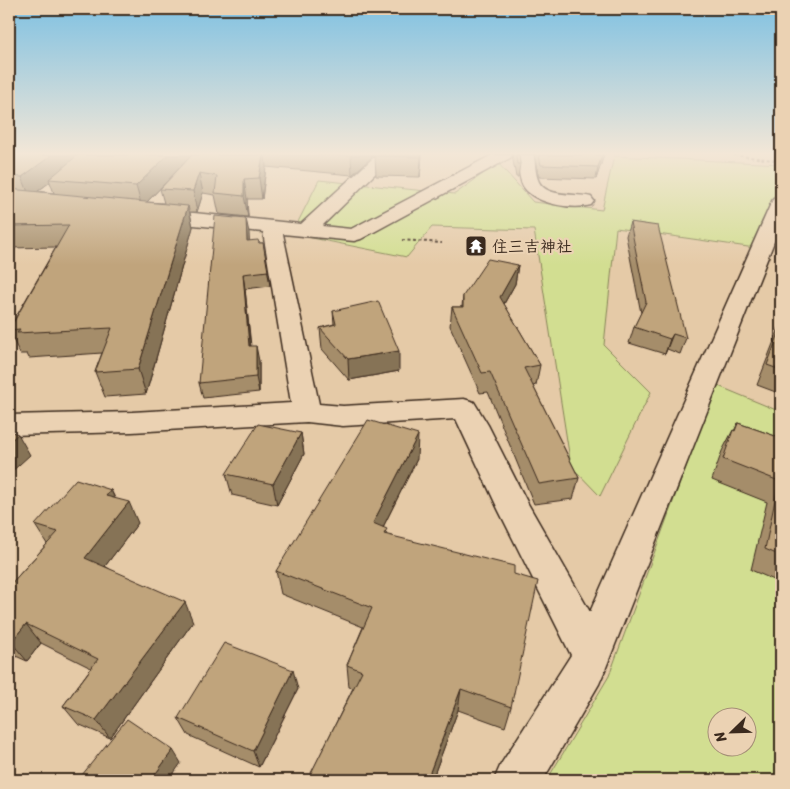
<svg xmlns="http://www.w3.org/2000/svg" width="790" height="789" font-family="Sriracha,'Klee One',sans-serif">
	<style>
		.green { fill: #d2de91; stroke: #868458; fill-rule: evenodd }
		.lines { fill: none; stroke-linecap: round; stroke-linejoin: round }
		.minor-casing { stroke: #3b2a1e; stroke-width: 3 }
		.path { stroke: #3b2a1e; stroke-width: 2; stroke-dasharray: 3 2.5; stroke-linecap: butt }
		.minor { fill: #ebd2b3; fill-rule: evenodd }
		.wall { fill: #a58d6a; stroke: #3b2a1e; fill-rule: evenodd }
		.shaded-wall { fill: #867356; stroke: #3b2a1e }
		.building { fill: #c0a47b; stroke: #3b2a1e }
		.labels { text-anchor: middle; stroke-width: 4.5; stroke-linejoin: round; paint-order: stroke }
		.far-poi-label { font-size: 16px; font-weight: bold; fill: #3b2a1e; stroke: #ebd2b3; text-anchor: start }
	</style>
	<rect width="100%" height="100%" fill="#e5caa7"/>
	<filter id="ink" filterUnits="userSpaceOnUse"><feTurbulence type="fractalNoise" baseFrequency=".02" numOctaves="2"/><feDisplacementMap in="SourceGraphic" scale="10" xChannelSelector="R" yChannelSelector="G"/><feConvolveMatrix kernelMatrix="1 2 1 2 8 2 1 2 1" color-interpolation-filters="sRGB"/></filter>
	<g filter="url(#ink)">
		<path class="green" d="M 614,156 L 781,164 L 781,229 L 778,228 L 762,249 L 616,228 L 604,345 L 651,392 L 600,496 L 571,466 L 534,230 L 432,227 L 407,257 L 292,234 L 319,180 L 455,194 L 498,163 L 533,202 L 602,210 Z
			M 716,385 L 781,412 L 781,780 L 547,780 L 609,676 ZM 718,716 L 748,716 L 748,746 L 718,746 Z"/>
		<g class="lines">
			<g class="minor-casing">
				<path id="minor" d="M 492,155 L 512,155 L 510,158 L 361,239 L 354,241 L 283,234 L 319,404 L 343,406 L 464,399 L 474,402 L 488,425 L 527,502 L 590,612 L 772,201 L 775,197 L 781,196 L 781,224 L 605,670 L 599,684 L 543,780 L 494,780 L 501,764 L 571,655 L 498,509 L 456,419 L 343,426 L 307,422 L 132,432 L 9,435 L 9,415 L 132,412 L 291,403 L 263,232 L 155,221 L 148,219 L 146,215 L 148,211 L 155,209 L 301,224 L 373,158 L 385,158 L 387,161 L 385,164 L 322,226 L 351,229 Z
					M 518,155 L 534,155 C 535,163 535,174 539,182 C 547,198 577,193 591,197 L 594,201 L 591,205 C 572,210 534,204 523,186 C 518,177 519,165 518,155 Z"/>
			</g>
			<path class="path" d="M 734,155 L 781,161
				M 402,240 L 442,243"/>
			<use href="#minor" class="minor"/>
		</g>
		<path class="wall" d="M 9,155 L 192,155 L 147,202 L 164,203 L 160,189 L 192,155 L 422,155 L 420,177 L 376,176 L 375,156 L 372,157 L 352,175 L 266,167 L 262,199 L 247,199 L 248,217 L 219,214 L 215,195 L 203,193 L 197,212 L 190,212 L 193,227 L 146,394 L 105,397 L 95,372 L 102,353 L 29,358 L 27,354 L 20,354 L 9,331 L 9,329 L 56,247 L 9,248 ZM 50,182 L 54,193 L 38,191 Z
			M 512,155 L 519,155 L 520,164 L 518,177 L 516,177 Z
			M 534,155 L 604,155 L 596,179 L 539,177 Z
			M 246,219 L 249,241 L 259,243 L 263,243 L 270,286 L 245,289 L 251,346 L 259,361 L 259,392 L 203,398 L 199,383 Z
			M 630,222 L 686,338 L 680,354 L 667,349 L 665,354 L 629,343 L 634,327 L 641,313 L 626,236 Z
			M 518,265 L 515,284 L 504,304 L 540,365 L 536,385 L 533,386 L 579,478 L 573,499 L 534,504 L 488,392 L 480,393 L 450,326 L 452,307 L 462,307 L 463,296 Z
			M 333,311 L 399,371 L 349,380 L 322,349 L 320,328 L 334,324 Z
			M 781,323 L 781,394 L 757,385 Z
			M 738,423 L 781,438 L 781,583 L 751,570 L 767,502 L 712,480 L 722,451 L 733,430 L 734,431 Z
			M 301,433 L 304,454 L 277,505 L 232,495 L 226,474 Z
			M 417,459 L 383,527 L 387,535 L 511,707 L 505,727 L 458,710 L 432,780 L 308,780 L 353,688 L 349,687 L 347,665 L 363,627 L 281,594 L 276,571 Z
			M 111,490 L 115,498 L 138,523 L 105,566 L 193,622 L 110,738 L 78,724 L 63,706 L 91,668 L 41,643 L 27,661 L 9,653 L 9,586 L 47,544 L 35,525 Z
			M 298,689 L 259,767 L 188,735 L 178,718 Z"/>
		<path class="shaded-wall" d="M 52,155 L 84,155 L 49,179 L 50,182 L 30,197 L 22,177 Z
			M 168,155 L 192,155 L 142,207 L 136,186 Z
			M 263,155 L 265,155 L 266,167 L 262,199 L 259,178 Z
			M 351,155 L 372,155 L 372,157 L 352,175 Z
			M 421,155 L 422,155 L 420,177 Z
			M 602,155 L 604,155 L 596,179 L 598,167 Z
			M 199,173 L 203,193 L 197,212 L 193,191 Z
			M 244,179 L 247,199 L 248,217 L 244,196 Z
			M 188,206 L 193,227 L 146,394 L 138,369 Z
			M 246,219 L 249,232 L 250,255 L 247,241 Z
			M 518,265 L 515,284 L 497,316 L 500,297 Z
			M 243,274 L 245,289 L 252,362 L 249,346 Z
			M 673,334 L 665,354 L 670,339 Z
			M 256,346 L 259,361 L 259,392 L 256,377 Z
			M 399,351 L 399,371 L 349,380 L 348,359 Z
			M 301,433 L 304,454 L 277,505 L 273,484 Z
			M 18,434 L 30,455 L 9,474 L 9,442 Z
			M 418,435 L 417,459 L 373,547 L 373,523 Z
			M 111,490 L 120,511 L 106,496 Z
			M 129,502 L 138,523 L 96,578 L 85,558 Z
			M 185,602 L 193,622 L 110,738 L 96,720 Z
			M 26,624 L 41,643 L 27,661 L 11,642 Z
			M 293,670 L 298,689 L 259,767 L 253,751 Z
			M 461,689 L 458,710 L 432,780 L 427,780 Z
			M 173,750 L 181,763 L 169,780 L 151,780 Z"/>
		<path class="building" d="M 9,155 L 52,155 L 22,177 L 9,176 Z
			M 78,155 L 168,155 L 136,186 L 49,179 Z
			M 192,155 L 263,155 L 259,178 L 244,179 L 244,196 L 215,193 L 217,176 L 199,173 L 193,191 L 160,189 Z
			M 376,155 L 421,155 L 421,157 L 375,156 Z
			M 516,155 L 519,155 L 520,164 L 517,164 Z
			M 539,155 L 602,155 L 598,167 L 541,165 Z
			M 9,189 L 188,206 L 138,369 L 95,372 L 112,328 L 17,333 L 20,329 L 9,330 L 69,225 L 9,226 Z
			M 215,216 L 246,219 L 247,241 L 258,240 L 259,243 L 263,243 L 268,271 L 243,274 L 249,346 L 256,346 L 256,377 L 199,383 Z
			M 630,222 L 658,226 L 686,338 L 673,334 L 670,339 L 634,327 L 646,302 Z
			M 488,259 L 518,265 L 500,297 L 540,365 L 524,368 L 579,478 L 539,484 L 490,372 L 482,373 L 452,307 L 463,307 L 463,296 Z
			M 378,301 L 399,351 L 348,359 L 320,328 L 336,324 L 333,311 Z
			M 781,328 L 781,370 L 767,365 Z
			M 368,420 L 418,435 L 373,523 L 387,529 L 384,534 L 514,566 L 514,574 L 538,581 L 511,707 L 461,689 L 427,780 L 309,780 L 308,779 L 362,671 L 347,665 L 372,608 L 276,571 Z
			M 738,423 L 781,438 L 781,556 L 765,549 L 779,481 L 723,459 L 733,430 L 735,431 Z
			M 258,424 L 301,433 L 273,484 L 226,474 Z
			M 9,431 L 18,434 L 9,442 Z
			M 76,479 L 111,490 L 106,496 L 129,502 L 85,558 L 185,602 L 96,720 L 63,706 L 98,659 L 26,624 L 11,642 L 9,641 L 9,586 L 58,532 L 35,525 Z
			M 224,643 L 293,670 L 253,751 L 178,718 Z
			M 127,719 L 173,750 L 151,780 L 78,780 Z"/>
	</g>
	<linearGradient id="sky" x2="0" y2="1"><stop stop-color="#7fc1e2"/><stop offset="0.58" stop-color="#f3e7d7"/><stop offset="1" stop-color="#f3e7d7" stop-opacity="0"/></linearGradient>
	<rect width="790" height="265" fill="url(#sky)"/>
	<defs>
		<g id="temple-square" transform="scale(1.125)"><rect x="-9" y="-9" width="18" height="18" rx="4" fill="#3b2a1e" stroke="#ebd2b3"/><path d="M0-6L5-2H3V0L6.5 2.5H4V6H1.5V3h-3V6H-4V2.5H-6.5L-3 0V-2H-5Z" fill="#fff"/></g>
	</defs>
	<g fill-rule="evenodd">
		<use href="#temple-square" x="476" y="246"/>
	</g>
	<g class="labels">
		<g class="far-poi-label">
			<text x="492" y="252">住三吉神社</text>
		</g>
	</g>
	<rect width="790" height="789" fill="none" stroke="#ebd2b3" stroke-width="30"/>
	<rect x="15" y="15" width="760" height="759" fill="none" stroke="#3b2a1e" stroke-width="2" filter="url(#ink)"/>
	<g transform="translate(732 732) rotate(247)"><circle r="24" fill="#ebd2b3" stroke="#a58f77"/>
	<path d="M0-4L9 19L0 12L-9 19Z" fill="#3b2a1e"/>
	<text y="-8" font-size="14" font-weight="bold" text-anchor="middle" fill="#3b2a1e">N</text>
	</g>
</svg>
